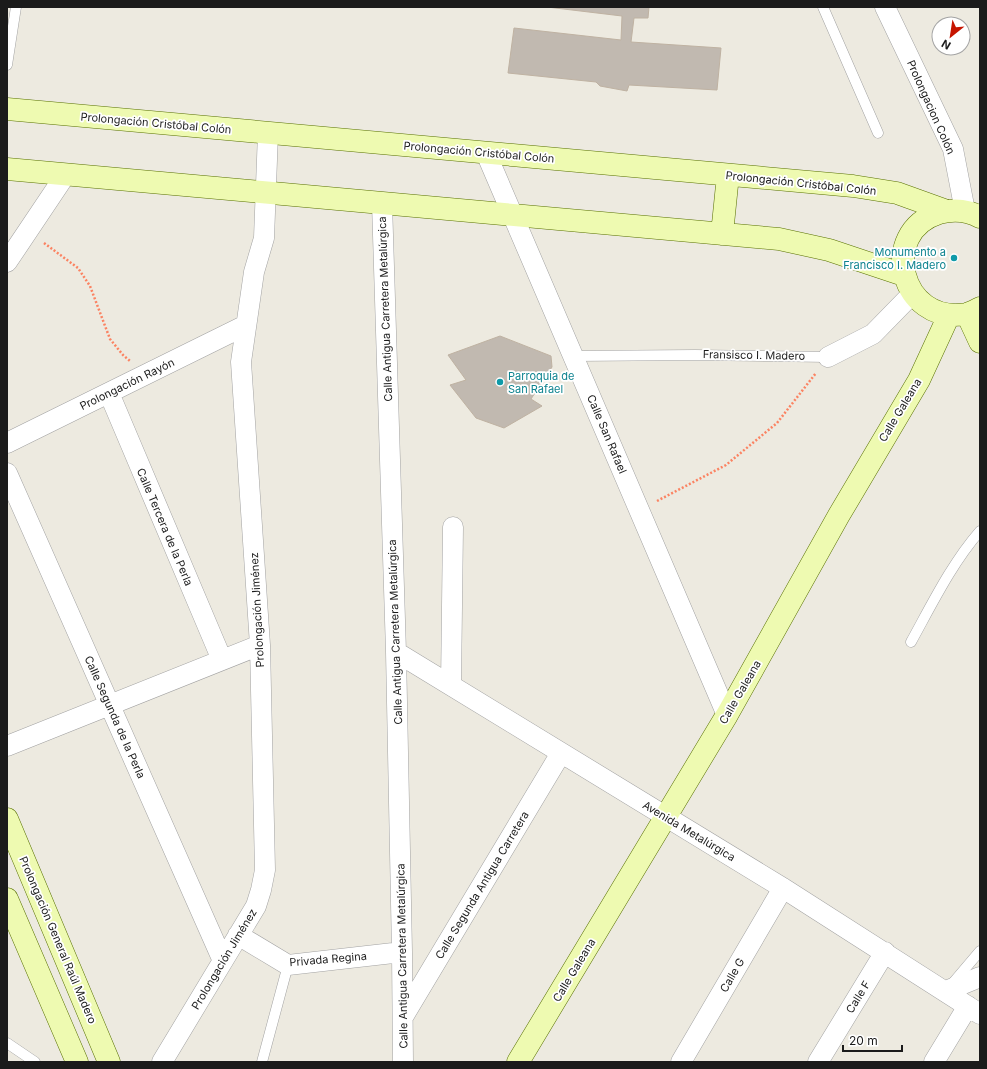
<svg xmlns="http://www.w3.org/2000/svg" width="987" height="1069" font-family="Inter,sans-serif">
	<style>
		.building { fill: #c1b9b0; stroke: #bfb2a2 }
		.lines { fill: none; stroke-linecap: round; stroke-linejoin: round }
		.lane-casing { stroke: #a2a2a2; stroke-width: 11 }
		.street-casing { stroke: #a2a2a2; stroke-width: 21 }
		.secondary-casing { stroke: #597103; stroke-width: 23 }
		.path { stroke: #fb8362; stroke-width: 2.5; stroke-dasharray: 2 2; stroke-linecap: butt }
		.lane { stroke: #fff; stroke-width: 10 }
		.street { stroke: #fff; stroke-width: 20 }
		.secondary { stroke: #eefab1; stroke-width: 22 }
		.culture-dot { fill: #0f9aa8; stroke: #fff; stroke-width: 1.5 }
		.labels { text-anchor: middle; stroke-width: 3.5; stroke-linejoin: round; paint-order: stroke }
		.street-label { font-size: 11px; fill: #1b1b1b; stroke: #fff }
		.culture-label { font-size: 11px; fill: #0d838f; stroke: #fff; text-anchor: end }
	</style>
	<rect width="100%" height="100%" fill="#edeae0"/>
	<path class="building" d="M 547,7 L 649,7 L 648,18 L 634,18 L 631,42 L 721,48 L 717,90 L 629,85 L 627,91 L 600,86 L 596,82 L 508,73 L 514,28 L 621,40 L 622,16 Z
		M 500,336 L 551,356 L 552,367 L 531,399 L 542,406 L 504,428 L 476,418 L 450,385 L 466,380 L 448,355 Z"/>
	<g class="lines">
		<g class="lane-casing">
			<path id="lane" d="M 823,7 L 878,133
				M 7,65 L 16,7
				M 574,356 L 695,355 L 828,357
				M 911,642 C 932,604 952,563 980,531
				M 952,984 L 980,951
				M 7,1043 L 35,1062
				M 262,1062 L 288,965"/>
		</g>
		<g class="street-casing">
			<path id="street" d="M 885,7 L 953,149 L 965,211
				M 486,153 L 727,715
				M 382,203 L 396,652 L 402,952 L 403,1062
				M 7,262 L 66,174
				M 828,357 L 873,334 L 913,293
				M 109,393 L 222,660
				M 7,443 L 246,325
				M 7,473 L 223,961
				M 396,652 L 783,888 L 980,1014
				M 451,685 L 453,527
				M 7,746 L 260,645
				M 238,935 L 288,965 L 402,952
				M 946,991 L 980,977
				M 403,1017 L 561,753
				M 162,1062 L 256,906 L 261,890 L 265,870 L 260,645 L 241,362 L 254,272 L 264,238 L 268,133
				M 681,1062 L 783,888
				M 818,1062 L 885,952
				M 934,1062 L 968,1006"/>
		</g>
		<g class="secondary-casing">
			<path id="secondary" d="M 7,109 L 853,186 L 897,193 L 947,211
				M 7,169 L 779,239 L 829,250 L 904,275
				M 980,217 C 967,210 953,209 939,213 C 878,232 900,325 966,314 C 971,313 976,310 980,308
				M 722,234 L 728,175
				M 967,314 L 980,342
				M 7,819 L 109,1062
				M 7,899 L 77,1062
				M 518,1062 L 727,715 L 839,515 L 919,380 L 949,315"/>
		</g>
		<path class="path" d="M 44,243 L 78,268 L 90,286 L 110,339 L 123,355 L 130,361
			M 657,501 L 726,465 L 777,423 L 816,373"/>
		<use href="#lane" class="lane"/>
		<use href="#street" class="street"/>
		<use href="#secondary" class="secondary"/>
	</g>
	<g class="culture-dot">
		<circle cx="954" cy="258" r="4"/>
		<circle cx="500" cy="382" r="4"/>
	</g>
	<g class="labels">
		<g class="street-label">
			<text transform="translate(931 107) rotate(66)" y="4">Prolongacion Colón</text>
			<text transform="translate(156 123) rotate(5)" y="4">Prolongación Cristóbal Colón</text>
			<text transform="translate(479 152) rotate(5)" y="4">Prolongación Cristóbal Colón</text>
			<text transform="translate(801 183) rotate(6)" y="4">Prolongación Cristóbal Colón</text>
			<text transform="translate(385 309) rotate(-92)" y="4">Calle Antigua Carretera Metalúrgica</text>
			<text transform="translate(754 355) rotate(1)" y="4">Fransisco I. Madero</text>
			<text transform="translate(127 384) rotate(-26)" y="4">Prolongación Rayón</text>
			<text transform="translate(900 410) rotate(-59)" y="4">Calle Galeana</text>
			<text transform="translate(607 434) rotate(67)" y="4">Calle San Rafael</text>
			<text transform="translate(165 527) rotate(67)" y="4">Calle Tercera de la Perla</text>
			<text transform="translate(257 610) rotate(-93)" y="4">Prolongación Jiménez</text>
			<text transform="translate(395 632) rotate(-92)" y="4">Calle Antigua Carretera Metalúrgica</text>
			<text transform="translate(740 692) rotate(-60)" y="4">Calle Galeana</text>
			<text transform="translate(115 717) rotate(66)" y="4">Calle Segunda de la Perla</text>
			<text transform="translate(689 831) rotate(31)" y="4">Avenida Metalúrgica</text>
			<text transform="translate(482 885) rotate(-59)" y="4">Calle Segunda Antigua Carretera</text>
			<text transform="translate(58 940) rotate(67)" y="4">Prolongación General Raúl Madero</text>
			<text transform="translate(402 956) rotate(-91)" y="4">Calle Antigua Carretera Metalúrgica</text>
			<text transform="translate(224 959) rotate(-59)" y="4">Prolongación Jiménez</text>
			<text transform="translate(328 959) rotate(-5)" y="4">Privada Regina</text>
			<text transform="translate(574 970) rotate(-59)" y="4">Calle Galeana</text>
			<text transform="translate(732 975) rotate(-60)" y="4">Calle G</text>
			<text transform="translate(858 997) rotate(-58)" y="4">Calle F</text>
		</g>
		<g class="culture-label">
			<text x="946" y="256">Monumento a<tspan x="946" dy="13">Francisco I. Madero</tspan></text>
			<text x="508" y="380" text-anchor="start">Parroquia de<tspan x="508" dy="13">San Rafael</tspan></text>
		</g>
	</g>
	<rect width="987" height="1069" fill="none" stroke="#1b1b1b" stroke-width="16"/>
	<g transform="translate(951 36) rotate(210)"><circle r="19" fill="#ffffff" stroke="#a4a4a4"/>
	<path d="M0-3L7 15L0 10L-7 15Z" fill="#c61500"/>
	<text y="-6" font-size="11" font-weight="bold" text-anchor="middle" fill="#1b1b1b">N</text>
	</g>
	<path d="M843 1045v6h59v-6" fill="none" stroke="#1b1b1b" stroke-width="2"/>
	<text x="849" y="1045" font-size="12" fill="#1b1b1b" stroke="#ffffff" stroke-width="3" paint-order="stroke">20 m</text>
</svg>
